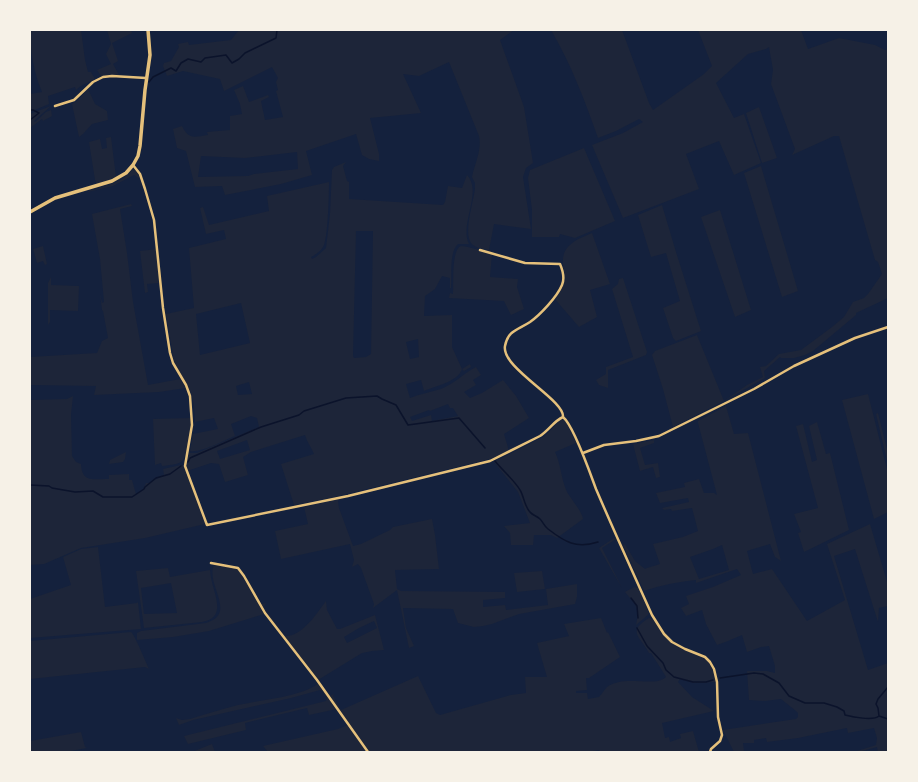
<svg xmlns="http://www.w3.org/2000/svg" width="918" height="782" font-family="Arial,sans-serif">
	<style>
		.green { fill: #1d2539; fill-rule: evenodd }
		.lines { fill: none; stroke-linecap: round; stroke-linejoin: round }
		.stream { stroke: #0b132b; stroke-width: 1.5 }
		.minor { stroke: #e5c07b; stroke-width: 2.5 }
		.tertiary { stroke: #e5c07b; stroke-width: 3.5 }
	</style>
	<rect width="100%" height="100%" fill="#14213d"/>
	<path class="green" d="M 30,30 L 81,30 L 85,60 L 88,72 L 91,72 L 95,79 C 88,83 82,84 76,90 L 75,87 L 48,96 L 49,104 L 30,112 L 30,94 L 42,92 C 34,74 30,50 30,30 Z
		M 107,30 L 131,30 L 132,33 L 112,43 L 118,61 L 113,64 L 119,75 L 101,76 L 97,70 L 111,64 L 106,54 L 111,44 Z
		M 239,30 L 514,30 L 500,40 L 524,107 L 533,163 L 526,168 L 523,177 L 531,229 L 494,224 L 489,250 C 483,249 475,248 471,243 C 463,232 474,201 475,188 L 475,183 L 472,177 C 475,163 482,150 479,136 L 449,62 L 419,76 L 403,74 L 421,113 L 370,118 L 379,154 L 379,161 L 369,159 L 362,155 L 356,134 L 306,151 L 312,175 L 281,184 L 225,195 L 222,186 L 195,187 L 186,151 L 177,148 L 173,129 L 182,126 C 189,140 194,137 208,135 L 207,132 L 230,130 L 230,116 L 242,114 L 240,104 L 234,90 L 243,86 L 249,102 L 268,95 L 269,97 L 261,101 L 265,120 L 283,117 L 276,91 L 278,90 L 276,82 L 278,78 L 272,67 L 224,91 L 220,79 L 183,71 L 167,76 L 163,66 L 164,63 L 171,61 L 179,47 L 178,44 L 188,42 L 189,45 L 231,40 ZM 297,152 L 298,169 L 254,174 L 248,176 L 198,177 L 201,156 L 245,158 Z
		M 551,30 L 622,30 L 649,103 L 653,110 L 704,74 L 712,66 L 698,30 L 801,30 L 808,49 L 839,38 L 875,45 L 885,50 L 888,49 L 888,298 L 856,313 L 856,315 L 813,351 L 805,355 L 794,358 L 781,358 L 780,357 L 764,371 L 765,378 L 724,401 L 673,427 L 663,389 L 653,358 L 652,355 L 655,351 L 697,335 L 724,401 L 747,385 L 763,377 L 760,367 L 766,366 L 779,354 L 801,350 L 832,327 L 844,317 L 853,302 L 864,298 L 868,294 L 882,274 L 878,262 L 875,260 L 839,136 L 834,136 L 792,155 L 795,149 L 771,84 L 773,70 L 769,47 L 766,49 L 748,54 L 716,83 L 734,118 L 744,114 L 761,163 L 734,175 L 719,141 L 686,154 L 699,189 L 623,218 L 592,145 L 623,133 L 643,122 L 639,119 L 616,131 L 598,138 C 585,101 571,64 551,30 Z
		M 88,89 L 95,104 L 107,111 L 108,120 L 92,124 L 83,134 L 79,137 L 72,104 L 77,101 Z
		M 51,106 L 34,121 L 35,122 L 46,112 L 51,110 L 52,116 L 43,121 L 42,119 L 30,128 L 30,114 Z
		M 759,107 L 777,158 L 762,163 L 746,113 Z
		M 111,137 L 116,177 L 97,184 L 95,180 L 89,142 L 100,139 L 102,149 L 107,148 L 106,138 Z
		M 584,148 L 615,221 L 575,238 L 560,234 L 559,237 L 532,237 L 532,210 L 528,178 L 530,170 Z
		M 346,162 L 343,166 L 347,181 L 349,182 L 349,199 L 443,205 L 445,202 L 448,186 L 462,188 L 467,175 C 483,192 459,224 469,244 L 458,244 C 449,251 452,276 451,288 L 450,288 L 450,278 L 442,276 L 435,289 L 425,296 L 424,316 L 452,315 L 452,347 L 462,369 L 470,364 L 471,367 L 464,371 L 462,369 C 458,382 435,386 424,391 L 421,380 L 406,384 L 410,398 C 420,394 431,392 441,389 C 454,384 464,373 476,367 L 481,375 L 473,380 L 476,385 L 464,392 L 470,398 L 482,393 L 503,380 L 516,396 L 529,418 L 504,434 L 509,451 L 490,459 L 330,498 L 294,505 L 281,464 L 314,454 C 311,447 307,442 305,435 L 251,452 L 243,457 L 248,475 L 225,482 L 219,464 L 211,463 L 187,471 L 187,461 L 189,453 L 197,453 L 259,427 L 257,418 L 251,416 L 231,424 L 235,436 C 224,440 202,453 190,451 L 193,434 L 218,429 L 214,418 L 195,422 L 194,406 L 191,393 L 174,361 L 166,314 L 194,308 L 189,248 L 226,239 L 224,230 L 206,234 L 200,208 L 203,207 L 209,225 L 269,211 L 267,196 L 329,182 C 329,193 328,240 323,247 C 320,252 315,255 311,257 L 312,259 L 316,257 L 326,248 L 330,214 L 332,170 L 334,167 ZM 356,231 L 373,231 L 371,354 L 366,357 L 354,358 L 353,356 ZM 241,303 L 250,343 L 200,355 L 196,314 ZM 418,339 L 419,357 L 410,359 L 406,342 ZM 249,382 L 252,394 L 238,395 L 236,386 ZM 448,404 L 450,408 L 453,408 L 458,416 L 432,421 L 431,415 L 412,421 L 410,417 L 429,410 L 430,411 ZM 247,440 L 250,450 L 220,459 L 217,451 Z
		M 761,166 L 798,291 L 782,297 L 744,173 Z
		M 133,169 C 140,172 142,182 140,188 L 140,179 L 134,175 L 113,186 L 88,192 L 88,191 L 114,183 L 122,179 Z
		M 131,204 L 132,206 L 120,209 L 127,253 L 133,302 L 148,385 L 180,379 L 186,388 L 159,392 L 94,395 L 96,386 L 30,385 L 30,357 L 97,353 L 102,341 L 108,338 L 103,311 L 102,310 L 100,294 L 102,303 L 104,302 L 100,259 L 92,214 Z
		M 662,205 L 676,252 L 701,331 L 676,341 L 673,338 L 663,308 L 680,301 L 666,253 L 651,257 L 638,215 Z
		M 720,210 L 751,310 L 735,317 L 701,217 Z
		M 592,233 L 610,284 L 590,290 L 597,317 L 579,327 L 554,298 C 557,293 562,288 564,282 C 566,276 563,270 563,264 C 561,245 578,239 592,233 Z
		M 43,246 L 47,264 L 45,265 L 43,261 L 37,263 L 33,249 Z
		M 461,246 C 472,247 481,251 492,254 L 490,277 L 518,279 L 517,287 L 524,309 L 511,315 L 504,301 L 449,298 L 450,293 L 453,294 C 454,283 451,250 461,246 Z
		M 157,249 L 159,283 L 147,284 L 148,292 L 145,293 L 140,251 Z
		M 51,277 L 51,285 L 79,286 L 78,311 L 50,310 L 50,322 L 48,325 L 48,283 Z
		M 623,278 L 647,352 L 646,355 L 608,370 L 608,388 L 599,385 L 596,380 L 606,374 L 606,367 L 633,357 L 612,289 L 618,284 L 619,279 Z
		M 868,394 L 888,473 L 888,512 L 874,519 L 842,400 Z
		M 73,396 L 71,415 L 72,456 L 76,462 L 81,464 C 82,483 93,479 109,479 L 109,475 L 129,474 L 129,480 L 132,480 L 136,494 L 143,490 L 146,483 L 149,483 L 164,475 L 163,469 L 181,465 L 183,466 L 194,493 L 205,524 L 145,538 L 81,548 L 44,564 L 30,565 L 30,400 L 67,399 Z
		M 726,406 L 734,434 L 748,433 L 781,561 L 775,557 L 770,544 L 747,551 L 753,574 L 772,569 L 807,621 L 845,600 L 827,544 L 870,524 L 888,585 L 888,606 L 879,608 L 878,622 L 855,549 L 834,556 L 868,670 L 888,663 L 888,752 L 878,752 L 877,747 L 859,752 L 854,752 L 876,745 L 877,738 L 874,728 L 848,733 L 847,728 L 798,738 L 767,742 L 766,738 L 754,740 L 754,743 L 743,743 L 744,751 L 734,752 L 723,730 L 796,719 L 798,717 L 798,713 L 796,711 L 781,699 L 765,701 L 749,700 L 747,671 L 767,671 L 775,673 L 775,666 L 769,646 L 761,647 L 747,652 L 742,635 L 728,641 L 717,645 L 706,624 L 702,610 L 686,616 L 681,608 L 689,604 L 686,596 L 713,587 L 741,575 L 737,569 L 696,583 L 696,580 C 678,582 661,585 644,591 L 623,545 L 625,544 L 635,561 L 645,569 L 647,568 L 660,564 L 653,544 L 683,537 L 698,531 L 692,508 L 672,511 L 671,509 L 664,510 L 662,508 L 689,502 L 688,498 L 660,503 L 656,493 L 685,487 L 684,483 L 699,479 L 704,493 L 714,493 L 717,495 L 698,423 L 698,421 ZM 722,545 L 729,570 L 699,579 L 690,557 L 713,549 Z
		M 878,413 L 888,453 L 888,465 L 876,414 Z
		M 191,418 C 191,428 189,456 181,462 C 176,465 168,465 162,466 L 161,463 L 155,465 L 153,419 Z
		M 560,420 L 564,420 L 567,423 L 576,443 L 555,452 C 561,464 561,479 567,492 C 571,499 583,513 583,519 L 557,538 L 551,535 L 534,535 L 533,545 L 511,545 L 510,533 L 504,526 L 530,523 L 518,492 L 494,462 L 545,436 Z
		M 817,422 L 826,454 L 830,453 L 849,530 L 804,552 L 798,533 L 801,532 L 794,514 L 818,508 L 796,426 L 803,424 L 812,462 L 817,460 L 809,426 Z
		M 654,440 L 654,443 L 640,448 L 645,465 L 658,463 L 660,477 L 656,478 L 653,467 L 640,471 L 633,444 Z
		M 126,452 L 125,459 L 123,462 L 109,464 L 110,460 Z
		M 339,499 L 338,501 L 339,508 L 353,546 L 361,544 L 390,530 L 393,527 L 432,519 L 435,535 L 439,569 L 395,570 L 397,589 L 401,591 L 505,592 L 505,598 L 483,600 L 483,607 L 505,605 L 506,610 L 548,605 L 546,589 L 577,584 L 577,597 L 575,604 L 519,614 L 492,624 L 483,626 L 474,627 L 458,623 L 453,609 L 403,608 L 406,628 L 414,646 L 409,648 L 397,590 L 373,608 L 374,604 L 361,568 L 358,564 L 352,567 L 354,560 L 350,544 L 281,559 L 275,531 L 308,524 L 304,507 Z
		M 614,538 L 618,540 L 636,581 L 623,589 L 636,581 L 616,539 L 602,548 L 622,588 L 599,548 Z
		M 98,547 L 105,607 L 137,603 L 138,602 L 141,629 L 30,638 L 30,599 L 71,585 L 63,557 L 81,549 Z
		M 214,565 L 237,569 L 240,571 L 264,614 L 209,631 L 173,637 L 137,640 L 137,633 L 141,631 L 206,623 C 238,614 205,584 214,565 Z
		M 168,568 L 170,577 L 210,570 C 211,591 230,617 202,622 L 144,628 L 136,571 ZM 171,583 L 177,613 L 144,614 L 141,588 Z
		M 542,571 L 545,589 L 517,592 L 514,573 Z
		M 634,587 L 639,588 L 649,614 L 636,625 C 640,606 636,606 625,592 Z
		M 326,601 L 327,610 L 337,629 L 340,629 L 375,615 L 384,650 L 372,651 L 362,653 L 318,680 L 287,640 L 261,604 L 266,603 L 264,607 L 266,610 L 285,636 C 302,637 317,613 326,601 ZM 374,621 L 377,628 L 347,643 L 344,637 L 359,628 Z
		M 601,618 L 607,633 L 608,632 L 620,657 L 589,678 L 586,678 L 587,690 L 576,691 L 576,693 L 587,693 L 588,699 L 599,697 C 602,694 604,690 607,687 C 625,674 655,688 666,677 L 663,672 L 651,653 L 649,653 C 639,635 627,632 649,618 L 653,619 C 660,628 665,638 675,645 C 694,658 713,652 716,682 L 694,683 L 680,679 L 678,682 L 692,697 L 714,711 L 662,723 L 665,738 L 669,737 L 670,742 L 681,738 L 680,734 L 693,731 L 699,752 L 600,752 L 599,750 L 588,752 L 369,752 L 330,696 L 334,694 L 333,696 L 341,710 L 418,676 L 436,713 L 440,715 L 511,695 L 526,693 L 525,677 L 547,677 L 537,643 L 569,636 L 564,624 Z
		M 131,632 C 135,635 146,663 149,669 L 145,667 L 30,679 L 30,641 Z
		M 318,684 L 337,709 L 309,715 L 307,708 L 245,723 L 246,730 L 188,744 L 184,736 L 326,701 L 327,698 L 322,691 L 320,690 L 291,698 L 193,720 L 179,725 L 176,718 L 182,720 L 190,719 C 206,714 222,709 238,705 C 261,700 299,697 318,684 Z
		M 348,725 L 367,752 L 268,752 L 263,746 L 338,729 Z
		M 81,732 L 85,747 L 87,748 L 65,752 L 30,752 L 30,741 Z
		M 212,744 L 215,752 L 192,752 Z"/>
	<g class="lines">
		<path class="stream" d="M 149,82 L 153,77 L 171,68 L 176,71 L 181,63 L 188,59 L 201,62 L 205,58 L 226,55 L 232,63 L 239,59 L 245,53 L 276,38 L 277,30
			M 30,110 L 33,110 L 39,113
			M 30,120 L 39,113
			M 495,461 C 502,470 515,481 520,490 C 524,496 524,506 530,512 C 532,515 537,516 540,519 C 543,522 544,526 548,529 C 565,542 576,549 598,542
			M 188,462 L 190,458 L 261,427 L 299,415 L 304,411 L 346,398 L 377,396 L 382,399 L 396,405 L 408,425 L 459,418 L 485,448
			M 30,485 L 49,486 L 52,488 L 75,492 L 93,491 L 103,497 L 132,497 L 144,489 L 145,487 L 156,478 L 170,474 L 181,466
			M 631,598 L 637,606 L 638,618
			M 637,628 L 647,646 L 663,663 L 666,670 L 674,677 L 693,682 L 706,682 L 713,680
			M 720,678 L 754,673 L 763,674 L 779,683 L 789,696 L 805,703 L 824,703 L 837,707 L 844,711 L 845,715 C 853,717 873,721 879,716
			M 888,687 L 878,699 L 876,704 L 878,708 L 879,716 L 888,719"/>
		<path class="minor" d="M 55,106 L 74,100 L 93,82 L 103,77 L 112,76 L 146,78
			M 133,165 L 140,174 L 145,189 L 154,220 L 163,308 L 170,353 L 173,363 L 186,385 L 190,396 L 192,425 L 185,466 L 207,525 L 348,496 L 490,461 L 540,436 C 549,430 554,421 563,417
			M 480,250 L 525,263 L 560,264 C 563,271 565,278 562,285 C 557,297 540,315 530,322 C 518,330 508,330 505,346 C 501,368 565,400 563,417 C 574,426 590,473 596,489 C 614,531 633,573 652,615 L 664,634 L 672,642 L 685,649 L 705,657 L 710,662 L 714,669 L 717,682 L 718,717 L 722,735 L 720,741 L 711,749 L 710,752
			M 583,453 L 604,445 L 636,441 L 659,436 L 754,389 L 794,366 L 855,338 L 888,327
			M 211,563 L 238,568 L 244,576 L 265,613 L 317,680 L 368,752"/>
		<path class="tertiary" d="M 30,212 L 55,198 L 112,181 L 126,173 L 133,165 L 138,156 L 140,146 L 145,90 L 150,55 L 148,30"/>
	</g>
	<rect width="918" height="782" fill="none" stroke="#f6f1e7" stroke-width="62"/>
</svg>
